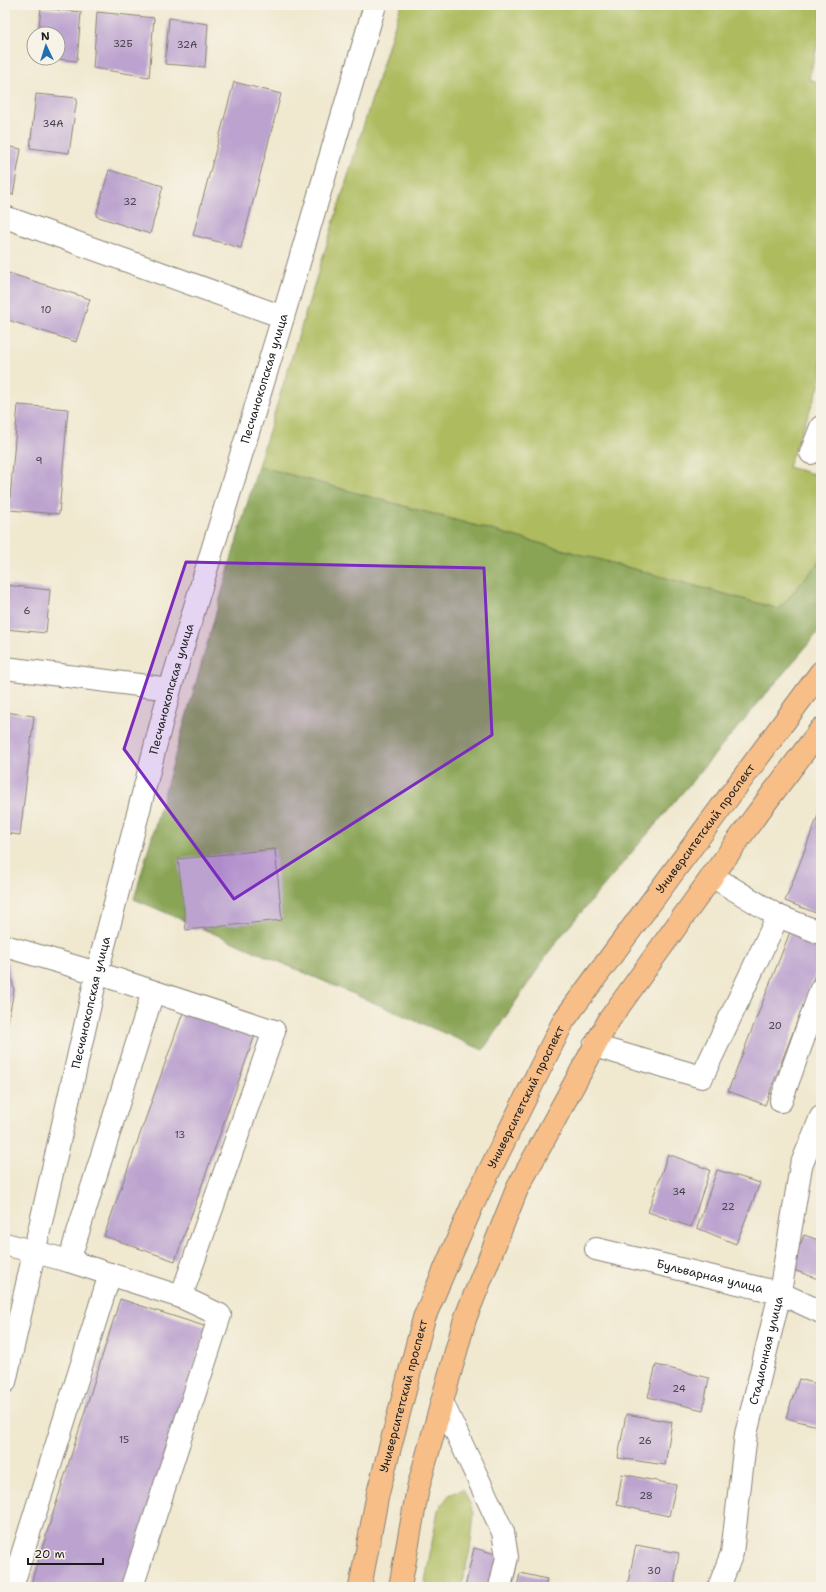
<svg xmlns="http://www.w3.org/2000/svg" width="826" height="1592" font-family="'Shantell Sans',sans-serif">
	<style>
		.green { fill: #aebc5f; stroke: #656c3e }
		.forest { fill: #8aa456; stroke: #536039 }
		.building { fill: #bca3cf }
		.lines { fill: none; stroke-linecap: round; stroke-linejoin: round }
		.minor-casing { stroke: #868276; stroke-width: 24 }
		.highway-casing { stroke: #868276; stroke-width: 24 }
		.minor { stroke: #fff; stroke-width: 22 }
		.highway { stroke: #f7be88; stroke-width: 22 }
		.marked { fill: #7b2cbf; fill-opacity: 0.2; stroke: #7b2cbf; stroke-width: 3; stroke-linejoin: round }
		.labels { text-anchor: middle; stroke-width: 3; stroke-linejoin: round; paint-order: stroke }
		.number-label { font-size: 10px; fill: #443e49 }
		.street-label { font-size: 12px; fill: #1c1c1c; stroke: #f7f3e8 }
	</style>
	<rect width="100%" height="100%" fill="#f7f3e8"/>
	<filter id="ink" filterUnits="userSpaceOnUse"><feTurbulence type="fractalNoise" baseFrequency=".025" numOctaves="2"/><feDisplacementMap in="SourceGraphic" scale="8" xChannelSelector="R" yChannelSelector="G"/><feConvolveMatrix kernelMatrix="1 2 1 2 8 2 1 2 1" color-interpolation-filters="sRGB"/></filter>
	<filter id="wash" filterUnits="userSpaceOnUse"><feTurbulence type="fractalNoise" baseFrequency=".012" numOctaves="4" result="noise"/><feDisplacementMap in="SourceGraphic" scale="16" xChannelSelector="R" yChannelSelector="G"/><feGaussianBlur stdDeviation="0.9" result="paint"/><feColorMatrix in="noise" values="0 0 0 0 0 0 0 0 0 0 0 0 0 0 0 0 0 1.4 0 .05"/><feComposite in="paint" operator="in"/></filter>
	<g filter="url(#wash)">
		<rect width="100%" height="100%" fill="#f0e8cf"/>
		<path class="green" d="M 401,5 L 821,5 L 821,31 L 809,79 L 821,83 L 821,381 L 788,467 L 821,476 L 821,560 L 779,609 L 258,466 Z
			M 463,1489 L 474,1513 L 470,1550 L 461,1587 L 424,1587 L 438,1510 L 449,1495 Z"/>
		<path class="forest" d="M 258,466 L 779,609 L 821,560 L 821,629 L 556,942 L 483,1050 L 134,899 Z"/>
		<g id="blocks">
			<path class="building" d="M 41,8 L 81,12 L 77,61 L 58,59 L 58,34 L 38,34 Z
				M 97,12 L 154,18 L 149,77 L 93,68 Z
				M 169,18 L 208,24 L 205,67 L 165,64 Z
				M 234,82 L 281,94 L 241,248 L 193,235 Z
				M 36,94 L 77,98 L 69,153 L 30,148 Z
				M 5,146 L 21,149 L 13,195 L 5,193 Z
				M 109,170 L 163,186 L 150,234 L 96,216 Z
				M 5,272 L 90,299 L 76,342 L 5,319 Z
				M 18,405 L 68,409 L 59,514 L 9,510 Z
				M 5,585 L 50,590 L 46,633 L 5,629 Z
				M 5,712 L 34,716 L 20,835 L 5,833 Z
				M 821,808 L 821,915 L 785,901 Z
				M 275,849 L 282,920 L 186,930 L 178,859 Z
				M 790,932 L 821,944 L 821,959 L 765,1105 L 728,1091 Z
				M 5,961 L 8,962 L 14,990 L 7,1027 L 5,1027 Z
				M 185,1007 L 256,1032 L 175,1261 L 104,1236 Z
				M 668,1154 L 710,1170 L 691,1227 L 648,1212 Z
				M 717,1170 L 760,1183 L 736,1244 L 697,1228 Z
				M 804,1235 L 821,1241 L 821,1280 L 791,1269 Z
				M 120,1299 L 207,1327 L 123,1587 L 30,1587 Z
				M 656,1365 L 709,1378 L 703,1410 L 648,1397 Z
				M 799,1379 L 821,1385 L 821,1427 L 786,1418 Z
				M 626,1414 L 672,1422 L 665,1465 L 618,1458 Z
				M 622,1474 L 676,1485 L 669,1516 L 617,1505 Z
				M 636,1545 L 679,1553 L 674,1587 L 627,1587 Z
				M 474,1548 L 518,1560 L 512,1587 L 465,1587 Z
				M 520,1573 L 547,1579 L 545,1587 L 517,1587 Z"/>
		</g>
	</g>
	<g filter="url(#ink)">
		<use href="#blocks" fill-opacity="0" stroke="#868276" stroke-width="1"/>
		<g class="lines">
			<g class="minor-casing">
				<g id="minor">
					<path d="M 5,217 L 283,317"/>
					<path d="M 811,453 L 821,427"/>
					<path d="M 5,668 L 170,689"/>
					<path d="M 778,916 L 821,933"/>
					<path d="M 5,946 L 97,973 L 274,1031 L 181,1297 L 69,1261 L 5,1244"/>
					<path d="M 594,1046 L 702,1077 L 778,916 L 712,876"/>
					<path d="M 781,1101 L 821,989"/>
					<path id="s1" d="M 596,1249 L 780,1293 L 821,1312"/>
					<path d="M 69,1261 L 153,992"/>
					<path id="s2" d="M 5,1382 L 97,973 L 170,689 L 283,317 L 375,5"/>
					<path d="M 442,1402 L 503,1532 L 507,1557 L 500,1587"/>
					<path d="M 12,1587 L 110,1274"/>
					<path d="M 132,1587 L 220,1315 L 181,1297"/>
					<path id="s3" d="M 719,1587 L 732,1553 L 746,1434 L 780,1293 L 801,1166 L 821,1117"/>
				</g>
			</g>
			<g class="highway-casing">
				<g id="highway">
					<path id="s4" d="M 360,1587 L 378,1493 L 424,1318 L 472,1206 L 564,1020 L 821,672"/>
					<path d="M 400,1587 L 418,1488 L 465,1319 L 517,1189 L 609,1020 L 754,818 L 821,729"/>
				</g>
			</g>
			<use href="#minor" class="minor"/>
			<use href="#highway" class="highway"/>
		</g>
	</g>
	<path class="marked" d="M 186,562 L 484,568 L 492,735 L 234,899 L 124,749 Z"/>
	<g class="labels">
		<g class="number-label">
			<text x="123" y="47">32Б</text>
			<text x="187" y="48">32А</text>
			<text x="53" y="127">34А</text>
			<text x="130" y="205">32</text>
			<text x="46" y="313">10</text>
			<text x="39" y="464">9</text>
			<text x="27" y="614">6</text>
			<text x="775" y="1029">20</text>
			<text x="180" y="1138">13</text>
			<text x="679" y="1195">34</text>
			<text x="728" y="1210">22</text>
			<text x="679" y="1392">24</text>
			<text x="124" y="1443">15</text>
			<text x="645" y="1444">26</text>
			<text x="646" y="1499">28</text>
			<text x="654" y="1574">30</text>
		</g>
		<g class="street-label">
			<text dy="4" stroke="none"><textPath href="#s2" startOffset="1037">Песчанокопская улица</textPath></text>
			<text dy="4" stroke="none"><textPath href="#s2" startOffset="713">Песчанокопская улица</textPath></text>
			<text dy="4" stroke="none"><textPath href="#s4" startOffset="844">Университетский проспект</textPath></text>
			<text dy="4" stroke="none"><textPath href="#s2" startOffset="389">Песчанокопская улица</textPath></text>
			<text dy="4" stroke="none"><textPath href="#s4" startOffset="520">Университетский проспект</textPath></text>
			<text dy="4" stroke="none"><textPath href="#s1" startOffset="117">Бульварная улица</textPath></text>
			<text dy="4" stroke="none"><textPath href="#s3" startOffset="242">Стадионная улица</textPath></text>
			<text dy="4" stroke="none"><textPath href="#s4" startOffset="196">Университетский проспект</textPath></text>
		</g>
	</g>
	<rect width="826" height="1592" fill="none" stroke="#f7f3e8" stroke-width="20"/>
	<g transform="translate(46 46) rotate(356)"><circle r="19" fill="#f7f3e8" stroke="#9f9d96"/>
	<path d="M0-3L7 15L0 10L-7 15Z" fill="#1f6fb2"/>
	<text y="-6" font-size="11" font-weight="bold" text-anchor="middle" fill="#1c1c1c">N</text>
	</g>
	<path d="M28 1558v6h75v-6" fill="none" stroke="#1c1c1c" stroke-width="2"/>
	<text x="34" y="1558" font-size="12" fill="#1c1c1c" stroke="#f7f3e8" stroke-width="3" paint-order="stroke">20 m</text>
</svg>
